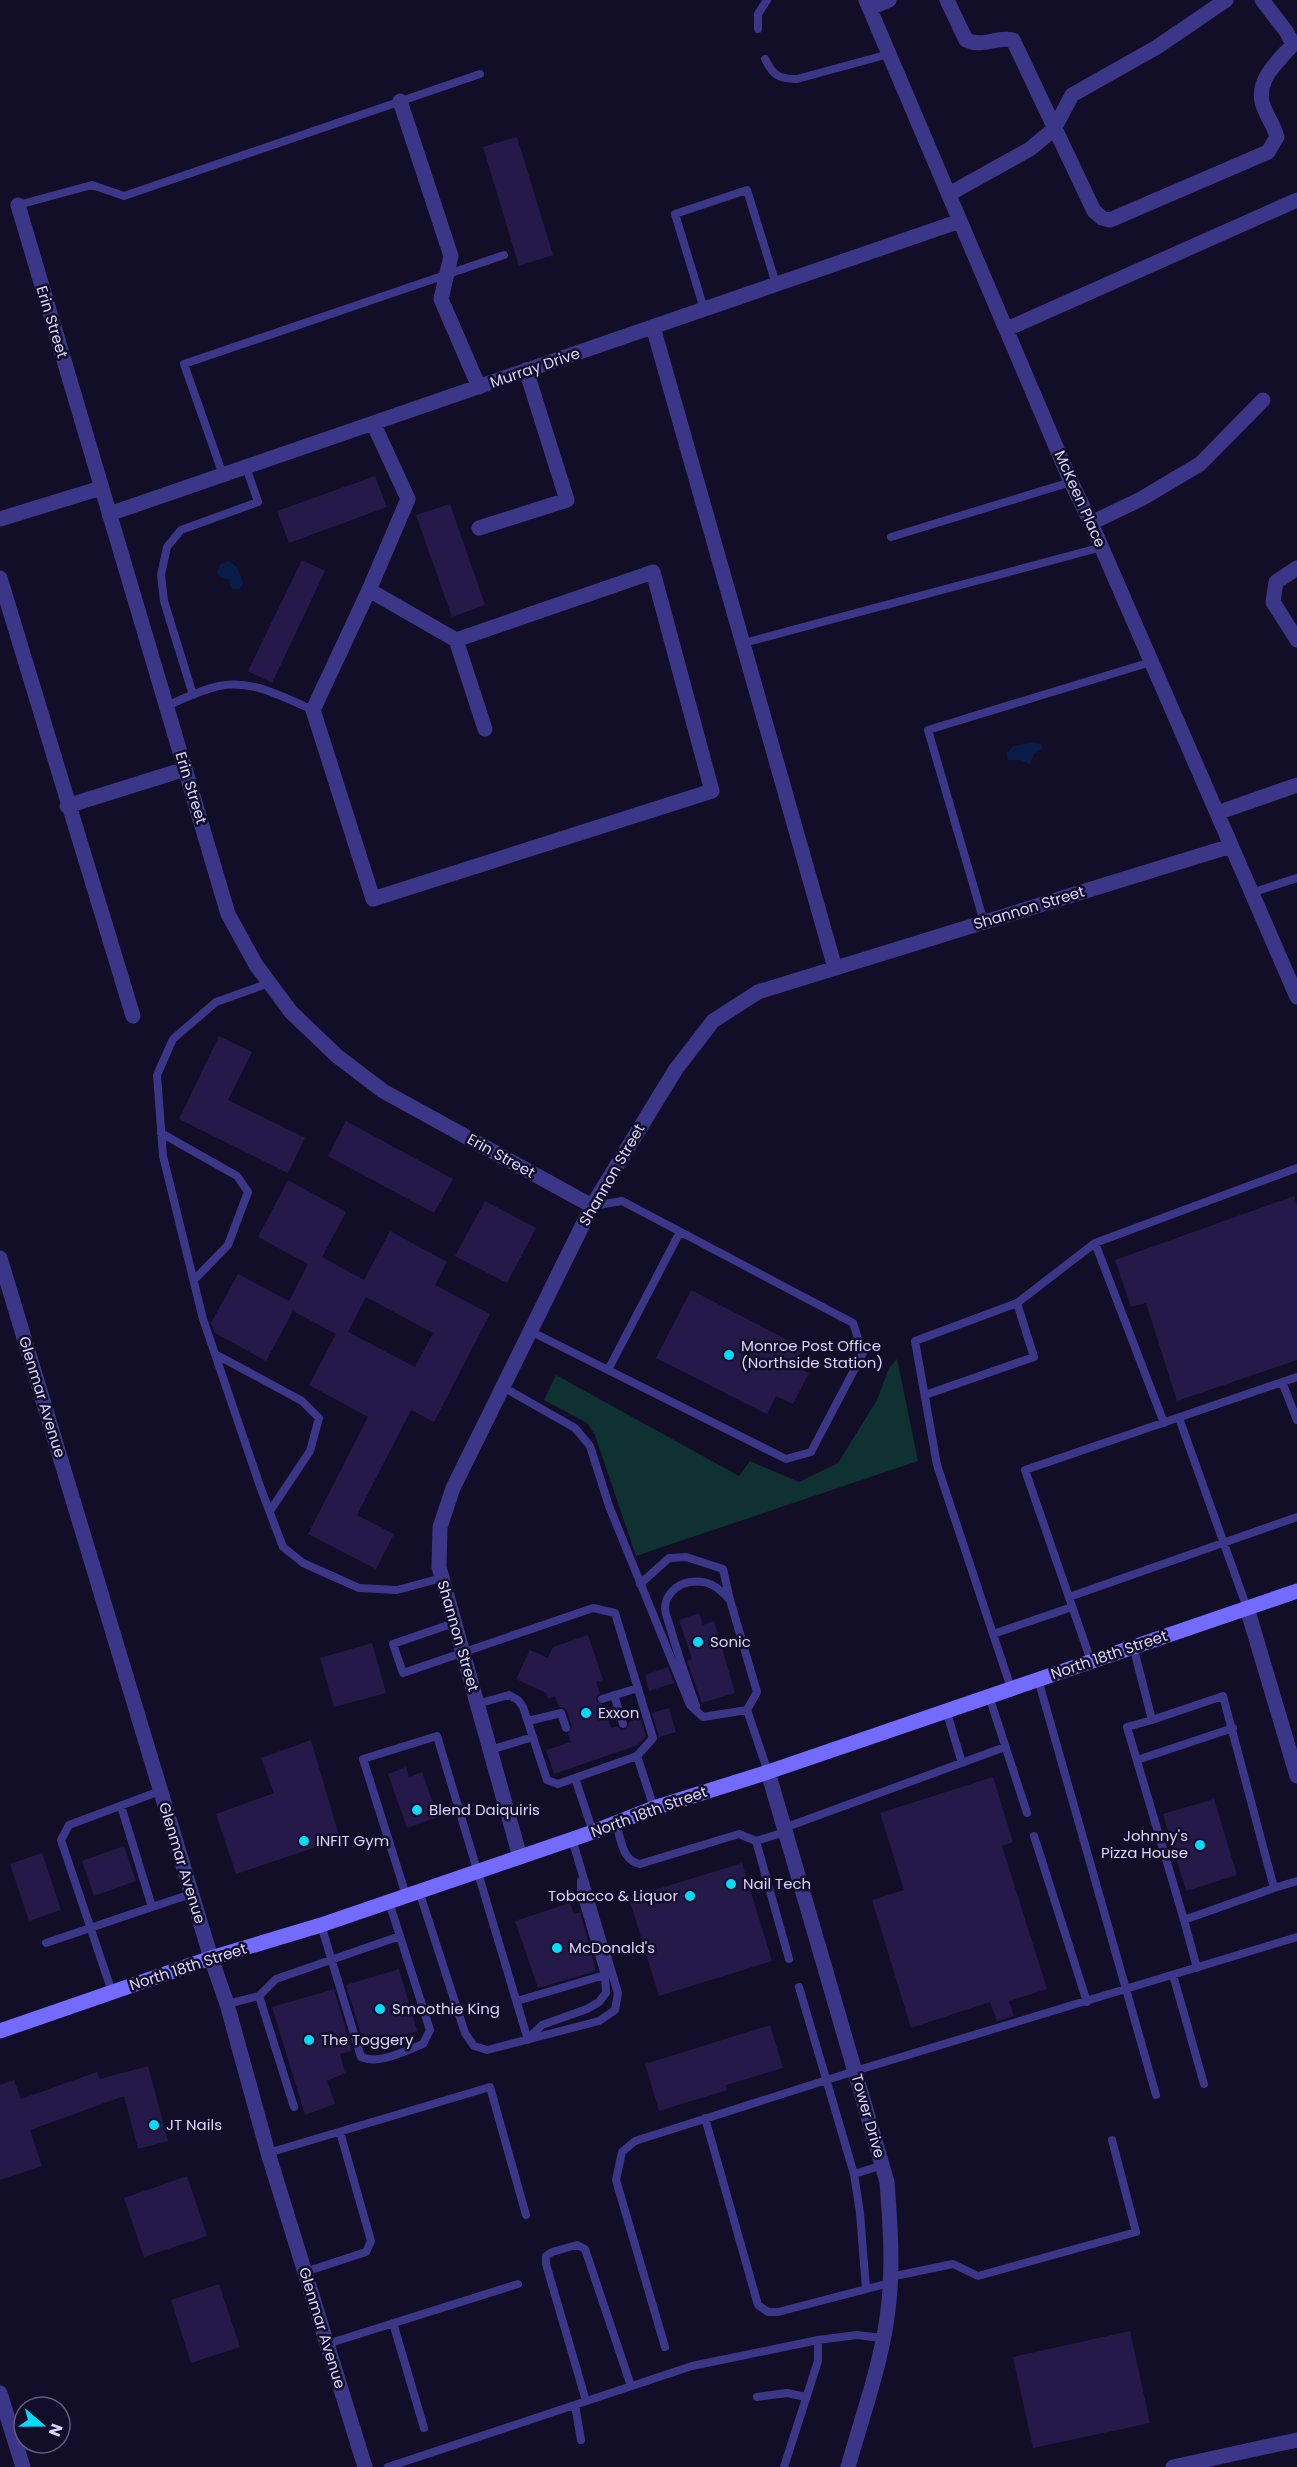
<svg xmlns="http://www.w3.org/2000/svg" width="1297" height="2467" font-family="Poppins,sans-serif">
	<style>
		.green { fill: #103131 }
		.water { fill: #071c46 }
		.building { fill: #241949; fill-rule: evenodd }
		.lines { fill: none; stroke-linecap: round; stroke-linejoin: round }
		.service { stroke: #3c3688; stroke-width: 8 }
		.minor { stroke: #3c3688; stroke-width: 15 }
		.tertiary { stroke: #3c3688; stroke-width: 15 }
		.secondary { stroke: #736aff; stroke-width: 15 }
		.poi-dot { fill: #00dcfe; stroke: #130e27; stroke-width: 2 }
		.labels { text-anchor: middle; stroke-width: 5; stroke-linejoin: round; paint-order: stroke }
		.street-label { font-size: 15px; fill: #dad3ff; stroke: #130e27 }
		.poi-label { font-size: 15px; fill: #dad3ff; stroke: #130e27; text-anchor: start }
	</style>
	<rect width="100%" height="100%" fill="#130e27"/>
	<path class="green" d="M 897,1359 L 918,1461 L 636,1556 L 595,1435 L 587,1423 L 544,1400 L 556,1375 L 739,1476 L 750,1461 L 799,1482 L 838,1463 L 877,1400 L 889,1368 Z"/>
	<path class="water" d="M 228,561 C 237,564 241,574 243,584 L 239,589 L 232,589 L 228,579 L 221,578 L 217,573 L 220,564 Z
		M 1033,742 L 1041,744 L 1043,749 L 1034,754 L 1030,764 L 1021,760 L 1008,760 L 1007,753 L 1013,746 Z"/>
	<path class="building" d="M 517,137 L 553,255 L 519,266 L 483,147 Z
		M 375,476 L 387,507 L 289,543 L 277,511 Z
		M 450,504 L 485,605 L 452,617 L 416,515 Z
		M 302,560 L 325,571 L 272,683 L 248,671 Z
		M 219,1036 L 252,1052 L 228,1100 L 305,1138 L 288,1173 L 179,1119 Z
		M 346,1121 L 453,1179 L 434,1213 L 328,1156 Z
		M 288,1180 L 346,1212 L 322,1257 L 364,1280 L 390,1231 L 447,1262 L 435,1285 L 490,1314 L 434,1422 L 411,1410 L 357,1515 L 394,1534 L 376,1569 L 308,1534 L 368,1417 L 309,1385 L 336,1334 L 293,1311 L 266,1361 L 215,1333 L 211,1323 L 238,1274 L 289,1301 L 308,1264 L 258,1237 ZM 366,1297 L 433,1333 L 415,1367 L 348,1332 Z
		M 1294,1196 L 1297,1205 L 1297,1360 L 1177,1401 L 1146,1303 L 1131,1307 L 1115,1260 Z
		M 485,1201 L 536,1228 L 507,1283 L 455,1256 Z
		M 691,1290 L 803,1348 L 794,1366 L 809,1373 L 793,1404 L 776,1396 L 767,1414 L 656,1358 Z
		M 699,1613 L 703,1625 L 714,1621 L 735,1693 L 702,1703 L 687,1661 L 692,1659 L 679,1620 Z
		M 588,1635 L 603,1680 L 596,1682 L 600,1693 L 596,1697 L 596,1701 L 604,1705 L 611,1728 L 617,1726 L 621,1730 L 625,1730 L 629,1726 L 629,1722 L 640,1718 L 646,1736 L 638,1745 L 554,1774 L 546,1750 L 571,1742 L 568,1734 L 572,1727 L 567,1711 L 563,1707 L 559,1707 L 555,1696 L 548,1699 L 546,1693 L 516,1679 L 530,1650 L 548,1658 L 553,1647 Z
		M 372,1643 L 386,1693 L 334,1707 L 320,1658 Z
		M 668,1667 L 674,1683 L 649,1691 L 645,1675 Z
		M 669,1708 L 676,1732 L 659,1737 L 652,1713 Z
		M 311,1740 L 340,1839 L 236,1874 L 216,1814 L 274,1793 L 261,1758 Z
		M 406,1767 L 409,1777 L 422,1772 L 438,1817 L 407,1828 L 388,1774 Z
		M 993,1777 L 1013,1842 L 1002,1846 L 1047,1989 L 1009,2001 L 1014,2016 L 997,2021 L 990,2002 L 911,2028 L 872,1900 L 904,1890 L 880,1813 Z
		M 1214,1799 L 1237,1875 L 1186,1891 L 1163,1814 Z
		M 124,1846 L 136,1881 L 94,1896 L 82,1861 Z
		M 42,1853 L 61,1910 L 29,1921 L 10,1864 Z
		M 742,1863 L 772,1961 L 659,1996 L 629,1898 Z
		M 570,1903 L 574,1914 L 580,1912 L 596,1971 L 538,1988 L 515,1921 Z
		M 399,1969 L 417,2031 L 365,2047 L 346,1985 Z
		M 334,1989 L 352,2051 L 340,2054 L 345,2073 L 327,2081 L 335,2104 L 305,2115 L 272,2007 Z
		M 770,2025 L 783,2068 L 726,2085 L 727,2090 L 659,2111 L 645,2064 Z
		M 148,2066 L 168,2141 L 138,2149 L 124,2096 L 30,2130 L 42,2166 L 0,2180 L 0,2085 L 14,2080 L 21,2099 L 97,2072 L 100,2079 Z
		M 187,2176 L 207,2236 L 144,2257 L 124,2198 Z
		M 219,2284 L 240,2347 L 191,2363 L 171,2300 Z
		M 1130,2331 L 1150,2423 L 1033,2448 L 1013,2357 Z"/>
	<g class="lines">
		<path class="service" d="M 758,29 L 758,14 L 767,0
			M 765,59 C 773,75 778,79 797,79 L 889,54
			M 18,205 L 92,185 L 124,196 L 480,74
			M 704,309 L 675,214 L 747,190 L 776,284
			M 223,475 L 184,364 L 504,255
			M 891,537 L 1071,482
			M 744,643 L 1102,547
			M 193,695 L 164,601 L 161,575 L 167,547 L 181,530 L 258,502 L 246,467
			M 166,706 C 183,699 201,690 219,686 C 252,679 283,697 313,710
			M 1251,893 L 1297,878
			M 984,922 L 928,730 L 1151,662
			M 269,983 L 216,1002 L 173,1039 L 157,1075 L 163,1156 L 203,1319 L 261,1489 L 283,1547 L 303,1563 L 359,1588 L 397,1590 L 442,1578
			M 161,1133 L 237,1176 L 248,1192 L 228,1245 L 194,1280
			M 1095,1243 L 1164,1423
			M 530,1331 L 786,1459 L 811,1452 L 863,1353 L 853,1323 L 622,1201 L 592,1206
			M 215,1354 L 302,1401 L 319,1418 L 310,1451 L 270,1511
			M 608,1370 L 680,1232
			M 1282,1382 L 1297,1420
			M 503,1387 L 575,1428 L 590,1446 L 609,1506 L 690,1705 L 703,1717 L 747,1710
			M 925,1395 L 1034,1357 L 1017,1303
			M 1179,1418 L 1247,1608
			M 640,1584 L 669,1558 L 686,1557 L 723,1569 L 730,1600 L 757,1692 L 747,1710 L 768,1772
			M 1069,1597 L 1297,1517
			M 1072,1607 L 993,1634 L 937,1465 L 915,1341 L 1017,1303 L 1095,1243 L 1297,1168
			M 454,1623 L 393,1644 L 403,1673 L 593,1608 L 615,1613 L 653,1738 L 637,1756 L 654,1808
			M 993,1634 L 1011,1688
			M 1133,1646 L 1152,1720 L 1223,1696 L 1274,1888 L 1297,1881
			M 1091,1661 L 1025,1470 L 1297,1377
			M 1038,1679 L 1156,2095
			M 614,1695 L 623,1724
			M 989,1696 L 1027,1813
			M 602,1699 L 638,1688
			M 477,1704 L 509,1695 L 518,1700 L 523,1707 L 547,1780 L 558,1784 L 637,1756
			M 696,1706 C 687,1680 678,1655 671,1630 C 669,1623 665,1614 665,1607 C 666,1594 677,1584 690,1582 C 708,1579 718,1587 730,1600
			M 946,1710 L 962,1763
			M 1152,1720 L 1127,1727 L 1184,1920 L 1274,1888
			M 528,1721 L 561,1713 L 566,1728
			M 490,1750 L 533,1737
			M 1137,1760 L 1233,1728
			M 575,1778 L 593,1832
			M 121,1806 L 152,1907 L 191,1894
			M 616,1824 C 621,1839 622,1861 640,1864 L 739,1834 L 756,1841 L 789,1959
			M 784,1828 L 1005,1747
			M 1034,1836 L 1087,2002
			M 756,1841 L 785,1832
			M 419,1891 L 465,2033 L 474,2046 L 487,2050 L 599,2021 L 615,2010 L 618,1993 L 572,1839
			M 406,1895 L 363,1759 L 437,1736 L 528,2040
			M 1184,1920 L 1197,1968
			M 321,1925 L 361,2057 C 380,2065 404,2051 423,2044 L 430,2030 L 389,1902
			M 46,1943 L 152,1907
			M 1173,1975 L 1204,2084
			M 799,1987 L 854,2174 L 860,2213 L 866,2289
			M 112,1992 L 61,1840 L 69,1825 L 160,1791
			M 259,1996 L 294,2107
			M 517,2001 L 608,1974
			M 227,2004 L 259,1996 L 276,1979 L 400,1936
			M 528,2039 L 542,2025 L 587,2009 L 599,2002 L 606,1993 L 605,1975 L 581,1894 L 581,1881
			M 705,2118 L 758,2305 L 768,2312 L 778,2312 L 890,2283
			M 268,2153 L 490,2087 L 526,2215
			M 854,2174 L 883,2165
			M 305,2272 L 366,2252 L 371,2241 L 340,2132
			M 890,2277 L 953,2264 L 978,2276 L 1136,2232 L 1112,2140
			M 393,2323 L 424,2428
			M 327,2344 L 518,2284
			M 665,2347 L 616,2180 L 622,2152 L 635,2141 L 855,2071 L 1297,1937
			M 757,2397 L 787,2393 L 806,2397
			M 586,2401 L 546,2264 L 546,2256 L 552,2252 L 577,2245 L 585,2249 L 631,2386
			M 575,2405 L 581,2440
			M 388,2467 L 692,2366 L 818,2340 L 857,2335 L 882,2338
			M 784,2467 L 818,2361 L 818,2340"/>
		<path class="minor" d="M 866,0 L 1071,482 L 1091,523 L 1297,997
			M 947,0 L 966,40 C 985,48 995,36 1013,40 L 1094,211 L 1102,218 L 1110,220 L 1268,152 L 1277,137 C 1274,125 1265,114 1262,102 C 1257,78 1279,61 1293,44 L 1286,31 L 1262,0
			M 870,8 L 889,0
			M 400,101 L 451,256 L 441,299 L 479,387
			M 949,194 L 1030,149 L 1054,129 L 1072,95 L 1157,47 L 1226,0
			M 18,205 L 228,914 L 256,965 L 291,1012 L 337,1056 L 383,1091 L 592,1206
			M 653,327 L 835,968
			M 1007,329 L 1297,200
			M 373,423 L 408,499 L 369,590 L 313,710 L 373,899 L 712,791 L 653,572 L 456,640
			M 109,514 L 960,221
			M 0,519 L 101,488
			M 1091,523 L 1141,499 L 1200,464 L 1263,400
			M 479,528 L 567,500 L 526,370
			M 1297,568 L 1276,582 L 1273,602 L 1297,640
			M 0,578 L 133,1016
			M 369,590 L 456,640 L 485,729
			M 67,806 L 185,769
			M 1217,813 L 1297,785
			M 1247,1608 L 1297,1776
			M 520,1857 L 439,1567 L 440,1527 L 453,1488 L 592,1206 L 676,1069 L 713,1021 L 758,992 L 1231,846
			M 211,1958 L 227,2004 L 268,2153 L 365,2467
			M 0,2393 L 23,2467"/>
		<path class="tertiary" d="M 0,1258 L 211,1958
			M 768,1772 L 887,2182 C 890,2222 893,2261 889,2301 C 884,2357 863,2413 848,2467
			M 1173,2467 L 1297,2440"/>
		<path class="secondary" d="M 0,2031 L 211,1958 L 321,1925 L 593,1832 L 654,1808 L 768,1772 L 1297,1591"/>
	</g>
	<g class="poi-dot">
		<circle cx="729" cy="1355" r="6"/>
		<circle cx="698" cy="1642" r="6"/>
		<circle cx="586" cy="1713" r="6"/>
		<circle cx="417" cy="1810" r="6"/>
		<circle cx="304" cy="1841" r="6"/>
		<circle cx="1200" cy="1845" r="6"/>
		<circle cx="731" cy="1884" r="6"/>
		<circle cx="690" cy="1896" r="6"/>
		<circle cx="557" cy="1948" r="6"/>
		<circle cx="380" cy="2009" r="6"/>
		<circle cx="309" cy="2040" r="6"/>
		<circle cx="154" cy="2125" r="6"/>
	</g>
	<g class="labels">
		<g class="street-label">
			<text transform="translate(52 322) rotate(73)" y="5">Erin Street</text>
			<text transform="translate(535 368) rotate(-19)" y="5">Murray Drive</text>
			<text transform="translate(1080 499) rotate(66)" y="5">McKeen Place</text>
			<text transform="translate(191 788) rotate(73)" y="5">Erin Street</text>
			<text transform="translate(1029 908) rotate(-17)" y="5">Shannon Street</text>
			<text transform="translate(501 1156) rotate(29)" y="5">Erin Street</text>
			<text transform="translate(612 1175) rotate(-60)" y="5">Shannon Street</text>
			<text transform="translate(42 1397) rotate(73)" y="5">Glenmar Avenue</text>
			<text transform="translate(458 1636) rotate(74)" y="5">Shannon Street</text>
			<text transform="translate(1109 1655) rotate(-19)" y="5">North 18th Street</text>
			<text transform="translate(649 1812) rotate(-20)" y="5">North 18th Street</text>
			<text transform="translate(182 1863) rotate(73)" y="5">Glenmar Avenue</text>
			<text transform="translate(188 1967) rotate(-18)" y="5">North 18th Street</text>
			<text transform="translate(868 2116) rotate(74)" y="5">Tower Drive</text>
			<text transform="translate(322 2328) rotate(73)" y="5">Glenmar Avenue</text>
		</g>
		<g class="poi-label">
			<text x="741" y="1351">Monroe Post Office<tspan x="741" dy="17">(Northside Station)</tspan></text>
			<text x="710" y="1647">Sonic</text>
			<text x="598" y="1718">Exxon</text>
			<text x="429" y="1815">Blend Daiquiris</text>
			<text x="1188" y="1841" text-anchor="end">Johnny's<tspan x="1188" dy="17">Pizza House</tspan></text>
			<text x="316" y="1846">INFIT Gym</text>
			<text x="743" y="1889">Nail Tech</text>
			<text x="678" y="1901" text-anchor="end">Tobacco &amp; Liquor</text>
			<text x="569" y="1953">McDonald's</text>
			<text x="392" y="2014">Smoothie King</text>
			<text x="321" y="2045">The Toggery</text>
			<text x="166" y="2130">JT Nails</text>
		</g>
	</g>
	<g transform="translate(42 2425) rotate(110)"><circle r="28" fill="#130e27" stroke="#635d7d" stroke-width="1.5"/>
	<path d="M0-4.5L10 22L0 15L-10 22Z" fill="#00dcfe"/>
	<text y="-9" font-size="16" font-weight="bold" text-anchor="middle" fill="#dad3ff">N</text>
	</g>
</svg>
